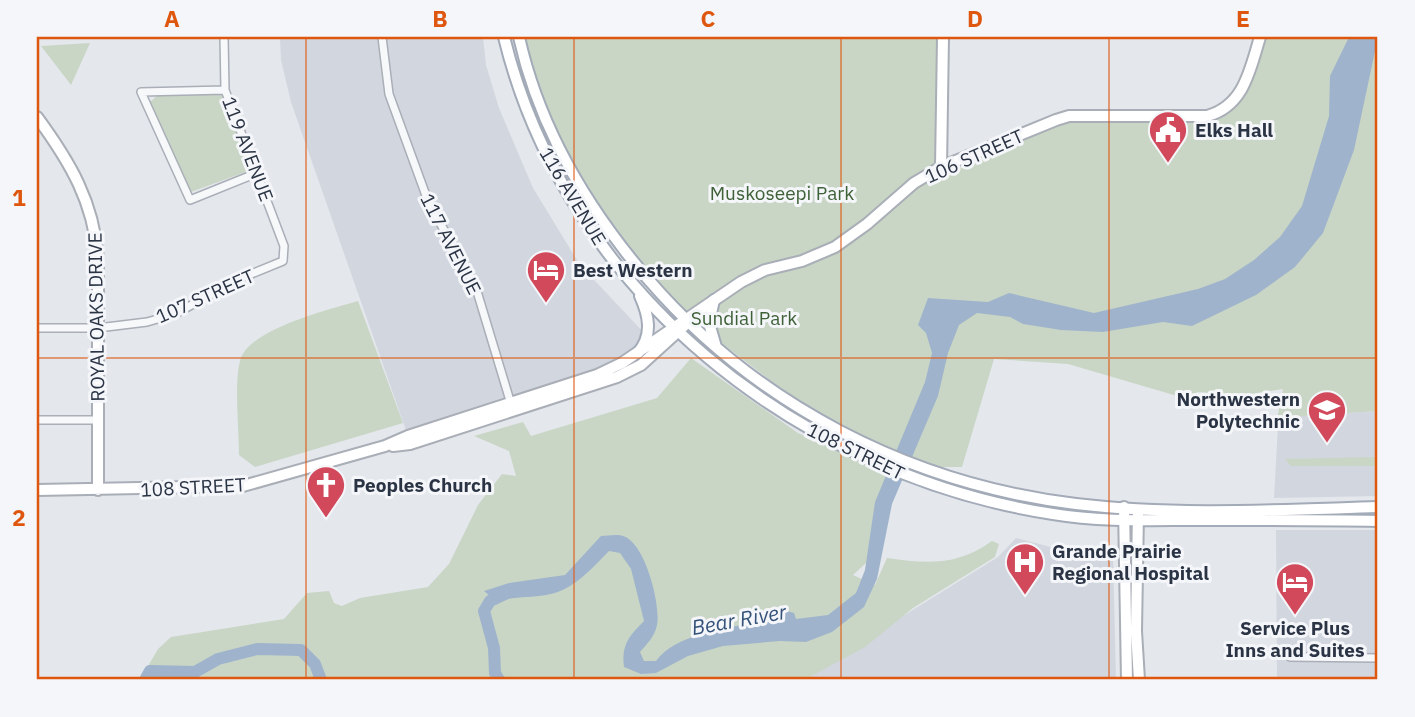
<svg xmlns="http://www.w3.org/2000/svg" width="1415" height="717" font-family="'IBM Plex Sans',sans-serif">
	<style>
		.built { fill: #d2d6de }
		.green { fill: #c9d6c5 }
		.water { fill: #9fb4cc }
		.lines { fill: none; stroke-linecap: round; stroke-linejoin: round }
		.river { stroke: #9fb4cc; stroke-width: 12 }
		.street-casing { stroke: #a9aeb7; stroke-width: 10 }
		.secondary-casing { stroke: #a9aeb7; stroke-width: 14 }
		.primary-casing { stroke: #a3abb8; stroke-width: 14 }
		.street { stroke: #f7f8fa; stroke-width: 7 }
		.secondary { stroke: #fff; stroke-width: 10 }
		.primary { stroke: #fff; stroke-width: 10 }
		.grid { fill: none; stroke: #df570f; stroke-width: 2; stroke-opacity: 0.55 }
		.labels { text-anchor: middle; stroke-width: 6; stroke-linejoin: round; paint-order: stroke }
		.poi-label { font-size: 19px; font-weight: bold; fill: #2b3445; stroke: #f4f6f9; text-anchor: start }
		.street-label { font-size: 19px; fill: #2b3445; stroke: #f4f6f9 }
		.park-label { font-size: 19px; fill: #3f6138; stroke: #f4f6f9 }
		.water-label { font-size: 21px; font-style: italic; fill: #34527a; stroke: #f4f6f9 }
		.neatline { fill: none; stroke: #df570f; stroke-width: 2.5 }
		.grid-label { font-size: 23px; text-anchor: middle; font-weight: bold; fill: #df570f }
	</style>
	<rect width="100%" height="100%" fill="#e4e7ec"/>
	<path class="built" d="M 280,37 L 483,37 L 486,65 L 499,108 L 533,188 L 580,265 L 647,336 L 622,363 L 408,436 L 291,102 L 281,60 Z
		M 1378,411 L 1378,496 L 1274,498 L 1278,425 L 1288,417 Z
		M 1276,530 L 1378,530 L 1378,680 L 1277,680 Z
		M 1016,538 L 1051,547 L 1113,555 L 1116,680 L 800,680 L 998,557 Z"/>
	<path class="green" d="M 519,37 L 938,37 L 938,176 L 1032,123 L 1051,117 L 1199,116 L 1232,101 L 1258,37 L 1378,37 L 1378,411 L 1288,417 L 1288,423 L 1275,429 L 1283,389 L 1243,395 L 1198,392 L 1184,398 L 1068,364 L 994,359 L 962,467 L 938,467 L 882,446 L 804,406 L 673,306 L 654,286 L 567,163 Z
		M 90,43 L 71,85 L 41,46 Z
		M 158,95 L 225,95 L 250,164 L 248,171 L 191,192 L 150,102 Z
		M 358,301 L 403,423 L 255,467 L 239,455 C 239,429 234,384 240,361 C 246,330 331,309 358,301 Z
		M 691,358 L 798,433 L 896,477 L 879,551 L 853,575 L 875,585 L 887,558 C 928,564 957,566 992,541 L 999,544 L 995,557 L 913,608 L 865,647 L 804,680 L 140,680 L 158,649 L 171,637 L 284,619 L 307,593 L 329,591 L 334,603 L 342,606 L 360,598 L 428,587 L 449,564 L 478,505 L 502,474 L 516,476 L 509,451 L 474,436 L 523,422 L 531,436 L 657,398 Z
		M 1378,457 L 1377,466 L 1291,466 L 1285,459 Z"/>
	<path class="water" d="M 1349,37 L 1378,37 L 1354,150 L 1323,233 L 1295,267 L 1256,295 L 1192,326 L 1163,322 L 1103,332 L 1061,330 L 1023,324 L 1010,317 L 977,313 L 959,325 L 948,353 L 938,396 L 892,504 L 877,579 L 864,607 L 832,632 L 806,642 L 780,641 L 723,646 L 688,656 L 656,673 L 641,674 L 624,667 C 621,645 629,636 644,621 L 631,569 L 620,553 L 609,551 C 591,569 573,591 546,595 C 529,598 514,596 497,602 L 484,591 L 509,583 L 565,575 L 601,536 C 607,536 617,534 623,536 C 645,542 661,605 657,625 C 655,636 647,644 640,652 L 644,661 L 656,661 C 677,631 738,627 773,619 L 780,621 L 787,611 L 794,613 L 796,619 L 828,615 L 856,593 L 865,570 L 875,502 L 925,382 L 932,353 L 926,333 L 918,325 L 928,298 L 988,302 L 1009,293 L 1094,313 L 1198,289 L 1225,279 L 1254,260 L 1280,237 L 1302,206 L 1329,116 L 1330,76 Z"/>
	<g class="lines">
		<path class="river" d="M 145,680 L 150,671 L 195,672 L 218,659 L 257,649 L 301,650 L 315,664 L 321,680
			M 499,680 L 495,673 L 494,648 L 484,611 L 490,601 L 509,592"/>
		<g class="street-casing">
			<path id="street" d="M 382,37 L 389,94 L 428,201 L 476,288 L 511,404
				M 225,90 L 141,92 L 190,200 L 257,173
				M 37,328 L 98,328 L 147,322 L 175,314 L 239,279 L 283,261 L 284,246 L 225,90 L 224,37
				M 37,420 L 99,420
				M 1290,657 L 1378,658"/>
		</g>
		<g class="secondary-casing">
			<path id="secondary" d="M 37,117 C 70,162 94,202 98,259 L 98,490
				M 941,167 L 943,37
				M 393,446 L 410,444 L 617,377 L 641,365 L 684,326
				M 37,490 L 243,486 L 385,446 L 408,436 L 597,375 L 622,363 L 741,282 L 765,270 L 802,261 L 835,247 L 867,224 L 914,183 L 941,167 L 1056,120 L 1069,116 L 1207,116 C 1244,106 1250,70 1260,37
				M 1124,507 L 1127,680
				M 1138,512 L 1136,631 L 1139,680"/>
		</g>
		<g class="primary-casing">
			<path id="primary" d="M 504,37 C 566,292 799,475 1053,514 C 1101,522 1149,520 1196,520 C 1257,520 1318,520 1378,521
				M 519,37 C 539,127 587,208 647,278 C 756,405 910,484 1076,504 C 1176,516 1278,510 1378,507
				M 714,300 L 709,323 L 716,347
				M 638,353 C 653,335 649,316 640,296"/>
		</g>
		<use href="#street" class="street"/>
		<use href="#secondary" class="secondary"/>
		<use href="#primary" class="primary"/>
	</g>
	<path class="grid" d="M 306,37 L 306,680M 574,37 L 574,680M 841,37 L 841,680M 1109,37 L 1109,680M 37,358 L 1378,358"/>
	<defs>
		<g id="civic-pin" transform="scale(2.0125)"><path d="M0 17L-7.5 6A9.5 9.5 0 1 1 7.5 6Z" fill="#d1495b" stroke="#f4f6f9"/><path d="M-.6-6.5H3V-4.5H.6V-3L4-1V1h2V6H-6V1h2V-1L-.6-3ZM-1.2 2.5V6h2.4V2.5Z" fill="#fff"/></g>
		<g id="hotel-pin" transform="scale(2.0125)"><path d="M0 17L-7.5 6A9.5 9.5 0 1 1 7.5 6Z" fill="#d1495b" stroke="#f4f6f9"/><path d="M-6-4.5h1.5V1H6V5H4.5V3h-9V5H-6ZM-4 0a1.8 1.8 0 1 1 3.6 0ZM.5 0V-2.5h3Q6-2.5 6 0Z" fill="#fff"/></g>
		<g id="university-pin" transform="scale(2.0125)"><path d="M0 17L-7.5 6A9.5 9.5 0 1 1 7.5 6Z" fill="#d1495b" stroke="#f4f6f9"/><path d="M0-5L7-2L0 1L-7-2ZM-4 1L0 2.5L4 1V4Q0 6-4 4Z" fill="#fff"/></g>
		<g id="church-pin" transform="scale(2.0125)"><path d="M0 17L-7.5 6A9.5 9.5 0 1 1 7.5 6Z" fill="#d1495b" stroke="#f4f6f9"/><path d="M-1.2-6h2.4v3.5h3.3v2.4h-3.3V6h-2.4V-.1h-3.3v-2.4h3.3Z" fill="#fff"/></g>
		<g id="hospital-pin" transform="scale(2.0125)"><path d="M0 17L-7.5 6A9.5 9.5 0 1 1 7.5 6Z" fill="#d1495b" stroke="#f4f6f9"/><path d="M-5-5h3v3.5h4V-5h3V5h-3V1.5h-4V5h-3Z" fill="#fff"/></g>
	</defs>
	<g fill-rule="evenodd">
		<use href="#civic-pin" x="1168" y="130"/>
		<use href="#hotel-pin" x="546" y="270"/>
		<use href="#university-pin" x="1327" y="410"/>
		<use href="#church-pin" x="326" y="485"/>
		<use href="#hospital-pin" x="1025" y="562"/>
		<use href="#hotel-pin" x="1295" y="582"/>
	</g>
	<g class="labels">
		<g class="poi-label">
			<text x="1195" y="137">Elks Hall</text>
			<text x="573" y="277">Best Western</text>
			<text x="1300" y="406" text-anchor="end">Northwestern<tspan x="1300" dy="22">Polytechnic</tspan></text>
			<text x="353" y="492">Peoples Church</text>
			<text x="1052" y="558">Grande Prairie<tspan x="1052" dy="22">Regional Hospital</tspan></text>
			<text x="1295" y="635" text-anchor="middle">Service Plus<tspan x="1295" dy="22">Inns and Suites</tspan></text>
		</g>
		<g class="street-label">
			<text transform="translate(248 149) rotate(69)" y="7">119 AVENUE</text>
			<text transform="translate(974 156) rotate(-24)" y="7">106 STREET</text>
			<text transform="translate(573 196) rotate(59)" y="7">116 AVENUE</text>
			<text transform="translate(451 244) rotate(63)" y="7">117 AVENUE</text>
			<text transform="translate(205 296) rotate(-24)" y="7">107 STREET</text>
			<text transform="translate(96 317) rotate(-91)" y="7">ROYAL OAKS DRIVE</text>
			<text transform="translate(856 451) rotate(26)" y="7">108 STREET</text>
			<text transform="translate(193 487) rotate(-3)" y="7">108 STREET</text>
		</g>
		<g class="park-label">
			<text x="782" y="200">Muskoseepi Park</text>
			<text x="744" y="325">Sundial Park</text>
		</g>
		<g class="water-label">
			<text transform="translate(739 620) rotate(-10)" y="7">Bear River</text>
		</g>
	</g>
	<rect width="1415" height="717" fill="none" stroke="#f4f6f9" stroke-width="77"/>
	<rect x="38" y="38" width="1338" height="640" class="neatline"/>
	<g class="grid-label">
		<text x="172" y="27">A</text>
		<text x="440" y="27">B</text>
		<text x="708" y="27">C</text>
		<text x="975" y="27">D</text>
		<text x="1243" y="27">E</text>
		<text x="19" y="206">1</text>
		<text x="19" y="526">2</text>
	</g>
</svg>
